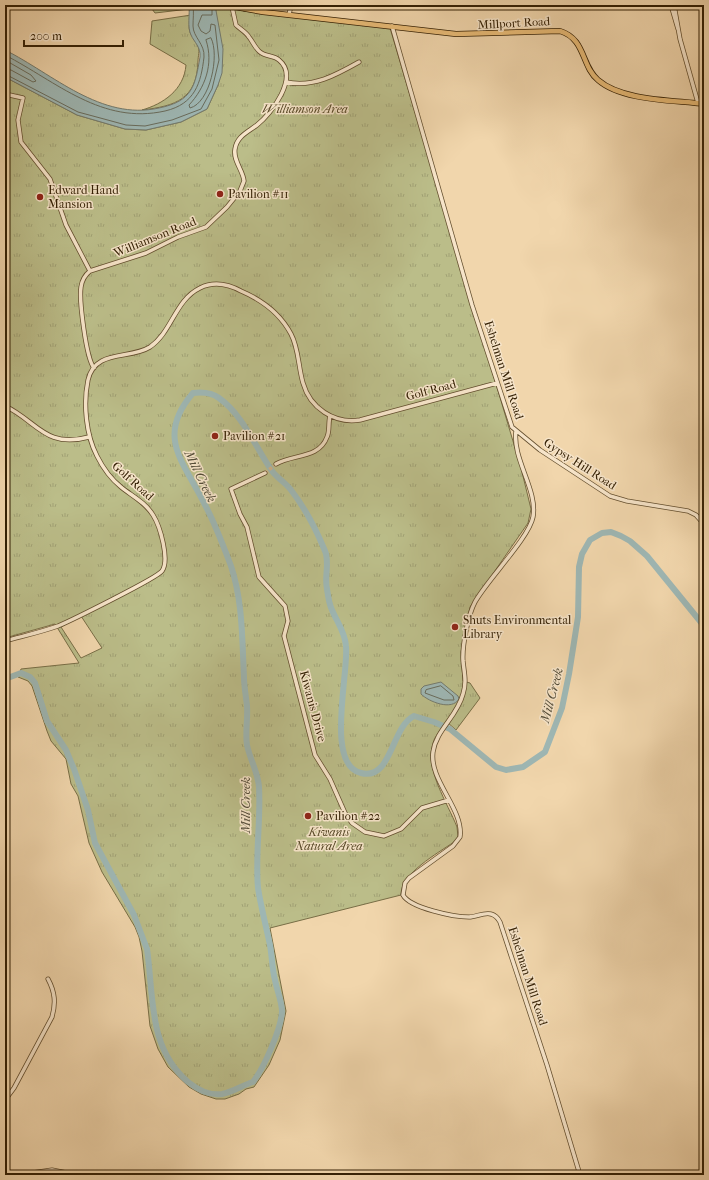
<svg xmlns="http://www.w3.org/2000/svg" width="709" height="1180" font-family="'IM FELL French Canon',serif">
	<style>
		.park { fill: url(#park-tufts); stroke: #786e46; fill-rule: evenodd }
		.water { fill: #9eb7b4; stroke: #747b6e }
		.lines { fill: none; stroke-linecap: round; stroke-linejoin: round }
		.shore { stroke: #696c5c; stroke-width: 1 }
		.river { stroke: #9eb7b4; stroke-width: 6 }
		.minor-tunnel { stroke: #cbb28a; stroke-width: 3.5; stroke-dasharray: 3.5 2; stroke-linecap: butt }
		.minor-casing { stroke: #634e2e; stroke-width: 5 }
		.major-casing { stroke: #342004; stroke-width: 6 }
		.minor { stroke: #f6e4c9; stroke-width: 3.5 }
		.major { stroke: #e8bb76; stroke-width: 4.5 }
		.poi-dot { fill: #8f2418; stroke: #f6e4c9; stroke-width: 1.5 }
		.labels { text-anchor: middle; stroke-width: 3; stroke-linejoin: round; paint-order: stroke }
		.street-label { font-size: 12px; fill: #342004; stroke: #f6e4c9 }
		.park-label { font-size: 12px; font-style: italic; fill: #564725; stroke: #f6e4c9 }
		.poi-label { font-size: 12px; fill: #342004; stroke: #f6e4c9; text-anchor: start }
		.water-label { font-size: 13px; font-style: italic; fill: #544d39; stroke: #f6e4c9 }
	</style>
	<defs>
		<pattern id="park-tufts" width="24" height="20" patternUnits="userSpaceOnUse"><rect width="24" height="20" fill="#bbbd89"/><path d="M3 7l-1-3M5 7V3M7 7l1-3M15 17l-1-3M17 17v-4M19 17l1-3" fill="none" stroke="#a1a275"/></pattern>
	</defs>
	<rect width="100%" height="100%" fill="#f1d6ac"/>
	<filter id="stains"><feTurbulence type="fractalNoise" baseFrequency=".005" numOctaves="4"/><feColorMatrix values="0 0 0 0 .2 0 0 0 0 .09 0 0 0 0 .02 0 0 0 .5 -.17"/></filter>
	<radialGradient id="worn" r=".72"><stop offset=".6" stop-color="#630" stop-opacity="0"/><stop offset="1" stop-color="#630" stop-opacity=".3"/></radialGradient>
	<path class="park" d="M 149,5 L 189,5 L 189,9 L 155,13 Z
		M 215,5 L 241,5 L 243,11 L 390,28 L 521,468 L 531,509 L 528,523 L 470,607 L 461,652 L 463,681 L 470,683 L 480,698 L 456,730 L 447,722 C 442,729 435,735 433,743 C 424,768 448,804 457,827 L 458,837 L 454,842 C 438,853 400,874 401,895 L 270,928 L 286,1011 L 280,1040 L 269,1065 L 254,1087 L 246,1089 L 239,1094 L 225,1099 L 216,1099 L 201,1094 L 189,1087 L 168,1067 L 158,1049 L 150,1026 L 142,951 L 139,937 L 135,927 L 102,872 L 89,843 L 78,796 L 71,784 L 66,759 L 51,741 L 47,731 L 32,686 L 28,681 L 18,677 L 21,669 L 79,663 L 55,624 L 5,638 L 5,77 L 77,115 L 125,129 L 146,130 L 181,122 L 207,109 L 218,85 L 222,67 ZM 81,616 L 102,648 L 81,658 L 61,627 Z
		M 191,15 C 190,22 187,29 192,36 C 194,39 197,42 198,46 C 200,51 198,56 198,61 C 197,99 176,106 142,110 C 163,104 184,90 186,65 L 150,44 L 152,21 Z"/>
	<path class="water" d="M 189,5 L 215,5 L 223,49 L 222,73 L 218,85 L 207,109 L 181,122 L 146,130 L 125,129 L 77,115 L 5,77 L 5,50 C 53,74 101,121 159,108 C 193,101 195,86 200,57 C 201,47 194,42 191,35 C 187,27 190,14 189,5 Z
		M 441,682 L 458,696 L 459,699 C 452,711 429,702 421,694 L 421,689 L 424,686 Z"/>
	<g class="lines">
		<path class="shore" d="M 211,38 C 220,55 210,103 190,108 L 189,105 C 205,88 214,64 206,40 Z
			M 5,55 C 57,82 102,125 165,111 C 195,104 201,83 204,57 C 205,44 193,37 193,26 C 193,19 194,13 193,5
			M 5,60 L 31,75 L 36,81 L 33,82 L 11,70 L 5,69
			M 5,74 L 78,112 L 104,119 L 126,125 L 145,126 L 172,120 L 201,109 L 212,89 L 219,60 L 215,25 L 211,24 L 210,31 L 206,34 L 201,31 L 198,25 L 202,15 L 212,15 L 212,5
			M 441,686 L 453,696 L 454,700 L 444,700 L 425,693 L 426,690 Z"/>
		<path class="river" d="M 5,679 L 21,673 L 30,677 L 35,683 L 47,721 L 66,750 L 74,769 L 88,810 L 95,843 L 134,915 L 147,949 C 154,998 148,1048 188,1082 C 198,1090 209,1096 222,1094 C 233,1092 243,1085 253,1082 C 264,1068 281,1029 282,1012 C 282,1001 277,991 275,980 C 272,969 272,956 270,945 C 266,926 261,907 258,888 C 255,854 261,821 259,787 C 258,772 250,760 247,745 C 245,733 248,719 247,706 C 246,696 244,687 244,677 C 242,640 243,602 231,566 C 223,545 215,523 204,503 C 184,462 155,437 193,393 C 202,392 211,392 219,398 C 244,416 255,447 272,471 C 277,478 286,483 291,490 C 305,508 316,529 325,551 C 330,563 324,576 327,589 C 328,596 329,604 332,610 C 337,622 345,632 346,646 C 349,673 325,765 361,773 C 392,781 391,727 414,716 L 434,722 L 450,729 L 496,767 L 506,770 L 523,767 L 545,752 L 562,708 L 569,674 L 578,617 L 579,567 L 582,554 L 590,540 L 602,533 L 611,532 L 621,536 L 630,541 L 647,556 L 704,626
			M 5,906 L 7,928 L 5,946"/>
		<path class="minor-tunnel" d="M 265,473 L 276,464"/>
		<g class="minor-casing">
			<path id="minor" d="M 671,5 L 678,29
				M 674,5 L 680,39 L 698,103
				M 289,15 L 291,5
				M 392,26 L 472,305 L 512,427 L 540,450 L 610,496 L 627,501 L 688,511 L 696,515 L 704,524
				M 286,82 C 313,88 336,75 359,62
				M 5,94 L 23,98 L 18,120 L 21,142 L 50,179 L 66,225 L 90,271 L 146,253 L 178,237 L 206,227 L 227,207 L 240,191 L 244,181 C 243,170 233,161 235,149 C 237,136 248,132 257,125 C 271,114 300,77 279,60 C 274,55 266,57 260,52 C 255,48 253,42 249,37 C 246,32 240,29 236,25 L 232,7
				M 90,271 C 85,275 82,280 81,287 C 79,300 86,358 94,368
				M 5,406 C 37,421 45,449 89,437
				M 516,431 C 512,459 538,490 533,517 C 529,538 487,580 475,602 C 468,615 462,646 463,661 C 464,672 467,682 463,694 C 457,717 436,730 433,752 C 429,781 464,809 460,837 L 453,846 L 409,878 L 405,883 L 403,895 C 410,908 454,917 469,917 C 476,917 484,912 491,914 C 495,915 498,918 500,922 L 547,1065 L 580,1175
				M 276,464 C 293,454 319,459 327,437 C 330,431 328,423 330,416
				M 265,473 L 231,489 L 240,514 L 247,527 L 259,577 L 285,606 L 288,621 L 284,636 L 315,755 L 330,779 L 345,813 L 352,823 L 365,832 L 384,836 L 401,829 L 422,808 L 449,800
				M 5,641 C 23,636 41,632 58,626 C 70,621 157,578 162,571 C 170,560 160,526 153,515 C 145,502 132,496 121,487 C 111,479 103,468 97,456 C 86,435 83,404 88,380 C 95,349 129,360 150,347 C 172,332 175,300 200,288 C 214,281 228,284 241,291 C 262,300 280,313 291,334 C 299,349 298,366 303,383 C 310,408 334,424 360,420 L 497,383
				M 5,1100 L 14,1088 L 52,1017 C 56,1003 55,992 48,979
				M 18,1175 L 52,1170 L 67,1173"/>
		</g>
		<g class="major-casing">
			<path id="major" d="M 224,5 L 263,12 L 456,34 L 560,31 C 586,39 581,66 598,80 C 622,101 673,100 704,104"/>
		</g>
		<use href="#minor" class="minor"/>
		<use href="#major" class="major"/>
	</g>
	<g class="poi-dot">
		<circle cx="220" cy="194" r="4"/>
		<circle cx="40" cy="197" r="4"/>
		<circle cx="215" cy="436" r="4"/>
		<circle cx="455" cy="627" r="4"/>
		<circle cx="308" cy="816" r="4"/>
	</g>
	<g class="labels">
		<g class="street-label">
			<text transform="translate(514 23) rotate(-3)" y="4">Millport Road</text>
			<text transform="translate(155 237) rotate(-22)" y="4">Williamson Road</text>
			<text transform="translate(504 370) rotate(72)" y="4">Eshelman Mill Road</text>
			<text transform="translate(431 390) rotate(-15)" y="4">Golf Road</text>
			<text transform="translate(580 464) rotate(33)" y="4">Gypsy Hill Road</text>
			<text transform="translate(133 481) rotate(42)" y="4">Golf Road</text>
			<text transform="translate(313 706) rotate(75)" y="4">Kiwanis Drive</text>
			<text transform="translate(528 976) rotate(72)" y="4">Eshelman Mill Road</text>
		</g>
		<g class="park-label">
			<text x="305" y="113">Williamson Area</text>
			<text x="329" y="836">Kiwanis<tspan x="329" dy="14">Natural Area</tspan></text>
		</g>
		<g class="poi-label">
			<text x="48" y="194">Edward Hand<tspan x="48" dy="14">Mansion</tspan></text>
			<text x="228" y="198">Pavilion #11</text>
			<text x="223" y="440">Pavilion #21</text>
			<text x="463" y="624">Shuts Environmental<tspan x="463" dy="14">Library</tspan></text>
			<text x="316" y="820">Pavilion #22</text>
		</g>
		<g class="water-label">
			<text transform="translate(201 476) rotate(64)" y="5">Mill Creek</text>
			<text transform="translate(551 695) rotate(-75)" y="5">Mill Creek</text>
			<text transform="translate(245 805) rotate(-90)" y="5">Mill Creek</text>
		</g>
	</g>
	<rect width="709" height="1180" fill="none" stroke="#f1d6ac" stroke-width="20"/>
	<rect x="6" y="6" width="697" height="1168" fill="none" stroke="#342004" stroke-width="2"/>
	<rect x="10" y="10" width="689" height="1160" fill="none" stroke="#342004"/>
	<path d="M24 40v6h99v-6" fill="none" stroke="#342004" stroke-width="2"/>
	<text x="30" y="40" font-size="12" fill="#342004" stroke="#f6e4c9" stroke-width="3" paint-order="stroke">200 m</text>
	<rect width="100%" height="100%" filter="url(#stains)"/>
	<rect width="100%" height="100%" fill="url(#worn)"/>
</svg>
